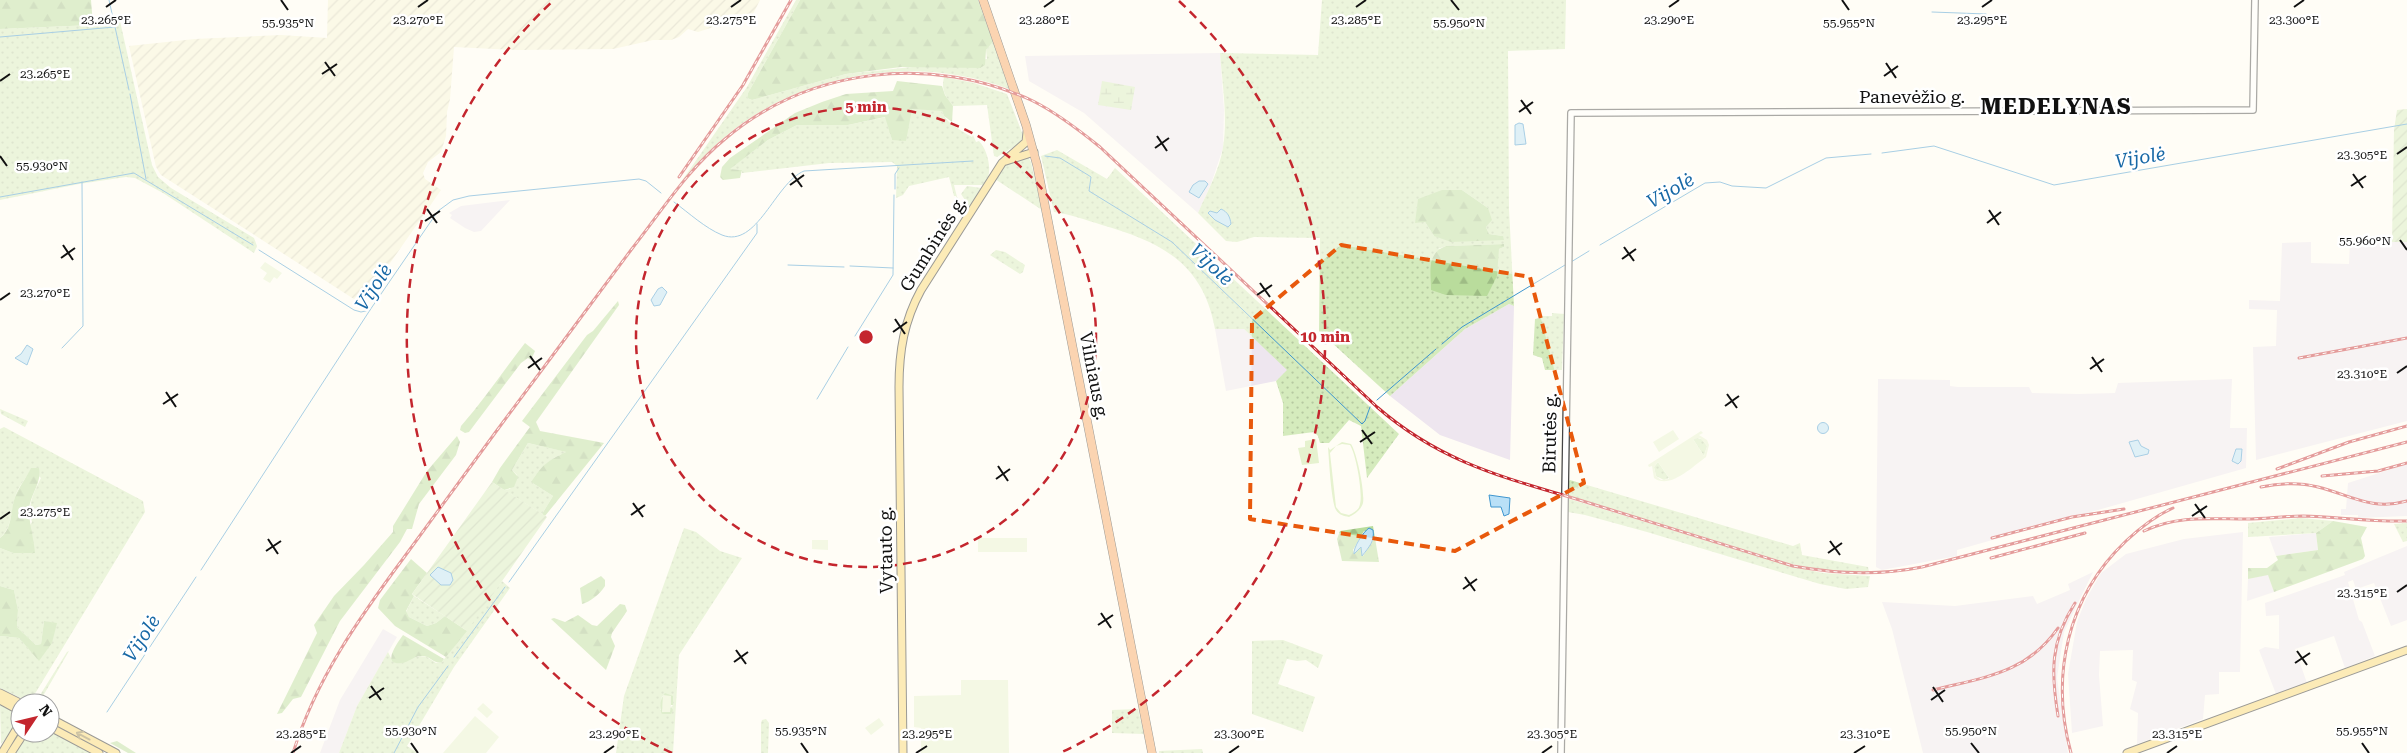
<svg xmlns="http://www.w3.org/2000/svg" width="2407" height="753" font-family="'Roboto Serif',serif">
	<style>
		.industrial { fill: #eee6ef }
		.farmland { fill: url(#farmland-furrows) }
		.grass { fill: url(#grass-dots); fill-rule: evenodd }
		.forest { fill: url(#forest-firs); fill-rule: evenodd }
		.wetland { fill: url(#wetland-marsh) }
		.garden { fill: url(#garden-furrows) }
		.pitch { fill: #e6f2cf; fill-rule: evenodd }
		.water { fill: #b9e0f7; stroke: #3f96cf }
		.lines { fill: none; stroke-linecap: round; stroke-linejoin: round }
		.stream { stroke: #3f96cf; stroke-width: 1 }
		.minor-casing { stroke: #444; stroke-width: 8 }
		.major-casing { stroke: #222; stroke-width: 9 }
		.highway-casing { stroke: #222; stroke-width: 9 }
		.minor { stroke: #fff; stroke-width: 5.5 }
		.major { stroke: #f9d66b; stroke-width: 7 }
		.highway { stroke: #f5a25d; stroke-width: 8 }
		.rail-casing { stroke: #c4262e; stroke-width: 3 }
		.rail { stroke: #fff; stroke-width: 1; stroke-dasharray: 4; stroke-linecap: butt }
		.oneway { stroke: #917d42 }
		.marked { fill: none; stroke: #e8590c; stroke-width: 4; stroke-dasharray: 10 6; stroke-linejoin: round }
		.ticks { fill: none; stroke: #111; stroke-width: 2 }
		.ring { fill: none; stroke: #c4262e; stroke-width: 2.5; stroke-dasharray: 9 6 }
		.labels { text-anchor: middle; stroke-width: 5; stroke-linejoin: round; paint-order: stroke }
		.street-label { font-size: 18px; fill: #111; stroke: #fff }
		.water-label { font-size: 19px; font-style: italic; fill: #1768a6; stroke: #fff }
		.district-label { font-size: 22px; font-weight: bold; letter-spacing: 1px; fill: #111; stroke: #fff }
		.ticks-label { font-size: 12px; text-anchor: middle; fill: #111; stroke: #fff; stroke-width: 5; stroke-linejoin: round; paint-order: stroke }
		.centre { fill: #c4262e; stroke: #fff; stroke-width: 2.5 }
		.ring-label { font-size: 15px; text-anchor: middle; font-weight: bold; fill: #c4262e; stroke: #fff; stroke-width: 5; stroke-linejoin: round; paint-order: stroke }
	</style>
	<defs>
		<pattern id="farmland-furrows" width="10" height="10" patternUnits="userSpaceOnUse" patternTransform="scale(1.25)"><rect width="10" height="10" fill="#f6f3d4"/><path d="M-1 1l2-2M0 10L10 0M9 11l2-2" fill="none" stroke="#d2cfb5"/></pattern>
		<pattern id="grass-dots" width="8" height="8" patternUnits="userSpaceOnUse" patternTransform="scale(1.25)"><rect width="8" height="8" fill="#d5ebbd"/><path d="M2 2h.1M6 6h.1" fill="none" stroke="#b6c8a1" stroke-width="1.8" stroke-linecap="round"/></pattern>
		<pattern id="forest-firs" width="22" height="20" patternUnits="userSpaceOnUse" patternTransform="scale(1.25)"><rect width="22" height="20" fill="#b9dc9c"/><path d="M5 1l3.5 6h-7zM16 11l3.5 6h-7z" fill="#9ebc85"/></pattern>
		<pattern id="wetland-marsh" width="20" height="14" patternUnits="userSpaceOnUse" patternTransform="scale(1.25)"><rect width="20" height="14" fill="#d5ebbd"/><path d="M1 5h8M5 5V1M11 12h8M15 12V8" fill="none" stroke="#b6c8a1"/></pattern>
		<pattern id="garden-furrows" width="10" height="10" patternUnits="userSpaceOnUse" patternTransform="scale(1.25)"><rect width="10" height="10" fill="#d5ebbd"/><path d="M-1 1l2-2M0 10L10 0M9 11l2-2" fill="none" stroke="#b6c8a1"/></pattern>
	</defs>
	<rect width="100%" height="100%" fill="#fffdf5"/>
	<path class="industrial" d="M 1220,53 L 1224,110 L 1223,148 L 1211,184 L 1198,213 L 1084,113 L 1029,81 L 1025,56 Z
		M 510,200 L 481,231 L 474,232 L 465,228 L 450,218 L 452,215 L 449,213 L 461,206 Z
		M 2311,242 L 2311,263 L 2349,264 L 2350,242 L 2407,242 L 2407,421 L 2256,460 L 2253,347 L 2276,346 L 2277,310 L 2249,309 L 2249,300 L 2280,301 L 2282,243 Z
		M 1509,304 L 1514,306 L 1510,460 L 1440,435 L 1390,396 L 1465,329 Z
		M 1215,329 L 1244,329 L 1288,370 L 1276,381 L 1226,391 Z
		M 1878,379 L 1950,380 L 1950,386 L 1958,387 L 2029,387 L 2032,393 L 2078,394 L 2115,393 L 2118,383 L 2232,379 L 2230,428 L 2247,428 L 2246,468 L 1957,550 L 1957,556 L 1882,570 L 1876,567 Z
		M 2407,464 L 2407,516 L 2358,518 L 2358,515 L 2341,515 L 2341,509 L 2346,509 L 2348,483 Z
		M 2243,532 L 2240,672 L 2219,672 L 2219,694 L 2205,695 L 2203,719 L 2137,744 L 2138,713 L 2130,709 L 2137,682 L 2132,680 L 2133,650 L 2100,651 L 2099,675 L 2103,726 L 2072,733 L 2068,674 L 2077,622 L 2086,599 L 2101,573 L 2126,554 L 2184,539 Z
		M 2316,533 L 2318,550 L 2276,556 L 2269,537 Z
		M 2407,546 L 2407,620 L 2391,626 L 2374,583 L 2356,589 L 2353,580 L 2348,582 L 2359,620 L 2362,622 L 2375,656 L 2345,668 L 2334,636 L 2295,649 L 2307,683 L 2276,694 L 2259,650 L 2265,647 L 2279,649 L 2279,615 L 2266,616 L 2265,603 L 2345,575 L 2344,572 Z
		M 2093,572 L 2064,632 L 2057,678 L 2068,753 L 1923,753 L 1892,629 L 1882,602 L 1955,606 L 2033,596 L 2037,604 L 2070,590 L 2068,584 Z
		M 2268,574 L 2274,592 L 2247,601 L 2248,579 Z
		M 383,629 L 397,637 L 357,706 L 339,753 L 320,753 L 340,700 Z"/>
	<path class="farmland" d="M 328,0 L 760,0 L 753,14 L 698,32 L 688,29 L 679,37 L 671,40 L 653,40 L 613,49 L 518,50 L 454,47 L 450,99 L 447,112 L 446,136 L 441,152 L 428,162 L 423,173 L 425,179 L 441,190 L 365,299 L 357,301 L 161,175 L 156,167 L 129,46 L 195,39 L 281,35 L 327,38 Z"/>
	<path class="grass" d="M 796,0 L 800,0 L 748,93 L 747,98 L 752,100 L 846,74 L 987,59 L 986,50 L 993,42 L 1009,89 C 919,55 812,71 736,128 C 714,144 697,164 679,185 L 747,87 Z
		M 1322,0 L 1566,0 L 1565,49 L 1508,51 L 1509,209 L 1514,306 L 1509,304 L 1465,329 L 1390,396 L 1319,331 L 1320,238 L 1254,237 L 1237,242 L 1226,241 L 1198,213 C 1207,192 1220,169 1223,147 C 1228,117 1222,83 1220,53 L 1318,55 ZM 1462,190 L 1488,208 L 1486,227 L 1489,234 L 1503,236 L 1434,236 L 1425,222 L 1415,222 ZM 1504,244 L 1504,247 L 1499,249 L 1438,249 L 1446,246 Z
		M 120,21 L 152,165 L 158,177 L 171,188 L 254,238 L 257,246 L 254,253 L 163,193 L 135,178 L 126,177 L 79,184 L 0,200 L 0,29 L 93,25 Z
		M 944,77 L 974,83 L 1007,94 L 1023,135 L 1020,143 L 997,157 L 994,156 L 987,105 L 953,106 C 945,96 941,90 944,77 Z
		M 921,108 L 942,111 C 945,123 962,131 972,137 L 973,135 L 976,142 L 979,141 C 988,150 994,174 984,185 L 954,185 L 957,197 L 967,209 L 962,216 L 958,213 L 960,210 L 956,196 L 954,196 L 949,177 L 909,186 L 903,195 L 896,198 L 897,166 L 892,162 L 829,163 L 742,173 L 742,170 L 729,169 L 768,140 L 797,125 L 848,125 L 886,117 L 892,140 L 912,109 Z
		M 1057,150 L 1107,179 L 1115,168 L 1399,434 L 1367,478 L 1361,426 L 1349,420 L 1329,443 L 1320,443 L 1318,436 L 1314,432 L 1283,436 L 1283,403 L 1276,381 L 1287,370 L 1244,329 L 1215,329 C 1203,262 1160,242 1102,225 C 1086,220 1070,214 1054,212 L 1041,156 Z
		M 1028,157 L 1031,162 L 1042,210 L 995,179 L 1006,163 Z
		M 967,186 L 981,188 L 982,190 L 969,206 L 961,194 Z
		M 996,250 L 1005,252 L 1025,265 L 1023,272 L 1020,274 L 990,255 Z
		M 1552,313 L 1564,314 L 1562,370 L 1545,370 L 1542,358 L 1533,355 L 1535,319 L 1541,318 L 1541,316 L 1552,316 Z
		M 0,409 L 28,421 L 25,427 L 1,414 Z
		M 4,427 L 143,501 L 145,512 L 36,692 L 30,699 L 25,700 L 0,688 L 0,636 L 19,638 L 39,660 L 56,624 L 44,621 L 41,644 L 36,645 L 17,627 L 18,610 L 14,590 L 0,586 L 0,548 L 13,553 L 32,522 C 27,505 33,494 41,478 L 31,469 C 26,478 18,487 15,497 C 11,511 12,528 0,538 L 0,429 Z
		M 1696,438 L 1702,439 L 1707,446 L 1704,456 L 1693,439 Z
		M 528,443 L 567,452 C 550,458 541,467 531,482 L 553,496 L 542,514 L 504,490 L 510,489 L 517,475 L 512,470 Z
		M 1658,462 L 1669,478 L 1664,480 L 1656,476 L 1654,467 Z
		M 1570,480 L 1793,546 L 1800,543 L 1802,555 L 1868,567 L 1869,572 L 1823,570 L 1791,564 L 1566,495 L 1567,483 Z
		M 1566,498 L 1794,567 L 1823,573 L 1870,576 L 1868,587 L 1846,589 L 1820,584 L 1647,532 L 1585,515 L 1568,512 Z
		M 2301,518 L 2333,521 L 2316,533 L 2248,537 L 2248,523 Z
		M 2407,523 L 2407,541 L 2403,542 L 2394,524 Z
		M 684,528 L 696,532 L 720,551 L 742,558 L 679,655 L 673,753 L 616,753 L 624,696 ZM 662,696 L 673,696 L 673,705 L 671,707 L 673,707 L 660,710 Z
		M 502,581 L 510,588 L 454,667 L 407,746 L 418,753 L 339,753 L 357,706 L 388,652 L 391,658 L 413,658 L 420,656 L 427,657 L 436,663 L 442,662 Z
		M 414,596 L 445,616 L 436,623 L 427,626 L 409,617 L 406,612 Z
		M 1283,640 L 1323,655 L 1318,668 L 1306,660 L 1297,661 L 1287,659 L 1278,684 L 1315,697 L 1303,732 L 1252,714 L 1252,641 Z
		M 69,651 L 39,703 L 35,703 L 67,652 Z
		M 0,705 L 9,708 L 16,719 L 12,731 L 1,744 Z
		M 1138,709 L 1144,734 L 1112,733 L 1112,710 Z
		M 766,719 L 769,723 L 768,753 L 761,753 L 761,723 L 762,720 Z
		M 50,730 L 94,753 L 16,753 L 28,733 L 50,733 Z
		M 1202,749 L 1203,753 L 1159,753 L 1159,751 Z"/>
	<path class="forest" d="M 0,0 L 91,0 L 93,25 L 0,29 Z
		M 800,0 L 978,0 L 993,42 L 986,50 L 985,65 L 980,68 L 901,67 L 846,74 L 752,100 L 747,98 L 748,93 Z
		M 897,81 L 942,86 L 945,95 L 953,106 L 952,122 L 944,116 L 942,111 L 912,109 L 906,141 L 892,140 L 885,117 L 848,125 L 797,125 L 768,140 L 730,169 L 742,170 L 740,178 L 723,180 L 720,177 L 722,167 L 730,158 L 795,113 L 822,102 L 846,94 L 893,91 Z
		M 1442,190 L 1462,190 L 1488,208 L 1492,220 L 1486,227 L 1489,234 L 1503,236 L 1504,240 L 1451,242 L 1434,236 L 1425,222 L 1415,223 L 1418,199 Z
		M 1504,244 L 1504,247 L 1499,249 L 1497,276 L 1487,296 L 1446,295 L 1431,290 C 1431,273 1426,253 1446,246 Z
		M 618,301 L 619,305 L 536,422 L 540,431 L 604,443 L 545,516 L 542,514 L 553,496 L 531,482 C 543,464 547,461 566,452 L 528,443 L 512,470 L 518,477 L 514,487 L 504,490 L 492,482 L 500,468 L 530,427 L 522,421 L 587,335 L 593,331 Z
		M 525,343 L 535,351 L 531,360 L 528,358 L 521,363 L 469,432 L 465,433 L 460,430 L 461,426 C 484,400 503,371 525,343 Z
		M 457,436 L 460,442 L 456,455 L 419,504 L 412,529 L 407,529 L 400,542 L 340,621 L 301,697 L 293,699 L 282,713 L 277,714 L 317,633 L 314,625 L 334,596 L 364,565 L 393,532 L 393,526 L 427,471 Z
		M 31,468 L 39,468 C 42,484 30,494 29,510 C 29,523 34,539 35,553 L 13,553 L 0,548 L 0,538 C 13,528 10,511 15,497 C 19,487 26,478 31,468 Z
		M 2333,521 L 2367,527 L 2361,538 L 2365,556 L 2363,559 L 2274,592 L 2268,575 L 2248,579 L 2248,568 L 2267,568 L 2278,560 L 2276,556 L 2318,550 L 2316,533 Z
		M 1373,526 L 1379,562 L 1342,561 L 1337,539 L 1340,531 ZM 1364,531 L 1374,538 L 1363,556 L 1361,546 L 1354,554 L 1353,550 Z
		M 411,559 L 427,573 L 412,594 L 414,596 L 406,611 L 409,617 L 427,626 L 436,623 L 445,616 L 467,631 L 446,657 L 395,626 L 378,608 L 380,600 Z
		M 601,576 L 605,580 L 605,586 C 600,594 590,602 582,604 L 580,588 Z
		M 0,586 L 14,590 L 18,610 L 17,627 L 36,645 L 41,644 L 44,621 L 57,623 L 52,643 L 39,661 L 19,638 L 0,636 Z
		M 620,604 L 625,605 L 627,611 L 612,633 L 611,637 L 615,646 L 606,670 L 551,619 L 554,618 L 565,622 L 578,615 L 592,625 L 597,626 Z
		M 403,635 L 444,659 L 442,662 C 434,665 430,655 421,656 C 414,656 409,662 402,663 C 380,666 398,642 403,635 Z
		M 665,693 L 673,696 L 673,705 L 671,705 L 671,696 L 670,712 L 671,707 L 673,710 L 671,714 L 662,714 C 659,708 660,698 665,693 Z
		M 117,741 L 136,753 L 128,753 L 110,743 Z"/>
	<path class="wetland" d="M 1102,81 L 1135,87 L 1131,110 L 1098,105 Z"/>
	<path class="garden" d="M 2407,109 L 2407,242 L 2392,242 L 2394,130 L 2397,110 Z
		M 492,482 L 547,517 L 467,631 L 412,594 Z"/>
	<path class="pitch" d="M 265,262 L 282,273 L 277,279 L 274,277 L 270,283 L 263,279 L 267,273 L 260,268 Z
		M 1673,430 L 1679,439 L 1659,452 L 1653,442 Z
		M 1701,431 L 1703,433 L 1699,435 L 1707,440 L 1709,445 L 1706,457 C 1693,466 1670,490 1654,478 L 1652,466 L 1649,467 L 1648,465 ZM 1700,438 L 1707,446 L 1704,456 L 1693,439 ZM 1658,462 L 1669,478 L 1669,479 L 1661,480 L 1656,476 L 1654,467 Z
		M 1316,439 L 1319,463 L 1302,465 L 1298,448 L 1305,447 L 1305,441 Z
		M 1342,442 L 1351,444 C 1357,453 1365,492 1363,503 C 1361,510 1355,514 1349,517 C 1344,516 1339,515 1336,510 C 1331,501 1329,459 1328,447 L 1330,450 ZM 1342,444 L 1350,445 C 1356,454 1363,493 1360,504 C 1359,510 1355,512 1349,515 L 1341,513 L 1336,507 L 1330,453 L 1336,446 Z
		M 978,538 L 1027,538 L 1027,552 L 978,552 Z
		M 812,540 L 828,540 L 828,550 L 812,549 Z
		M 961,680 L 1008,680 L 1009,753 L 921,753 L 921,728 L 914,727 L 914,696 L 961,695 Z
		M 663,695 L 671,696 L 670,712 L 662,712 Z
		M 483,703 L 493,712 L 487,718 L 477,709 Z
		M 475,716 L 499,737 L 486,753 L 443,753 Z
		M 879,718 L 884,725 L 871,735 L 865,728 Z"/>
	<path class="water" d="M 1519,123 L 1523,124 L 1526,144 L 1515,145 L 1515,125 Z
		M 1199,181 L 1205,181 L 1208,184 L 1199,198 L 1189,192 L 1193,185 Z
		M 1221,209 C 1228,212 1230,217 1231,224 L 1228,227 L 1215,220 L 1208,213 L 1210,211 L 1217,213 Z
		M 662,287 L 667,292 L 660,305 L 654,306 L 651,300 L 658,289 Z
		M 27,345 L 33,349 L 27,365 L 15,358 L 21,354 Z
		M1817.5 428a5.5 5.5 0 1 1 11 0a5.5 5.5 0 1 1-11 0Z
		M 2138,440 L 2141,446 L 2149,450 L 2148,454 L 2135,457 L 2129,442 Z
		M 2236,449 L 2242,449 L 2241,461 L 2238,464 L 2232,461 Z
		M 1489,495 L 1510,498 L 1509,514 L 1504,516 L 1501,507 L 1491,507 Z
		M 1369,528 L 1373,530 C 1375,541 1369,547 1362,556 L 1361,547 L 1354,554 C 1353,548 1363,532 1369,528 Z
		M 438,567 L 451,573 L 453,580 L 450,585 L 441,585 L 430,575 Z"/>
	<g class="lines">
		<path class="stream" d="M 109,0 L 129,90
			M 1932,12 L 1986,14
			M 0,37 L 115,27
			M 130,94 L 146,179
			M 1882,153 L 1934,146 L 2054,185 L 2407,124
			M 1045,156 L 1060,158 L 1088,175 L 1091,177 L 1089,191 L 1172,242 L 1362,424 L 1365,421 L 1370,407
			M 895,189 L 895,174 L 899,168
			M 0,197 L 134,173 L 253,245
			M 674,202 C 689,213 705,228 722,235 C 757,249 775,183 804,171 L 973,161
			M 1600,245 L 1705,183 L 1720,182 L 1732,186 L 1766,188 L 1826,158 L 1871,154
			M 259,250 L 354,310 L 361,312 L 370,310
			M 1571,262 L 1589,251
			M 788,265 L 844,267
			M 850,266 L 893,268
			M 855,336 L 893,275 L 894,195
			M 1442,344 L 1462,327 L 1565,265
			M 62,348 L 83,326 L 82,182
			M 817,399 L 848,347
			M 1377,400 L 1436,349
			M 201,570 L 370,310 L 438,211 L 453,200 L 469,196 L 639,179 L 646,181 L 661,193
			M 509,582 L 757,233 L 757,224
			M 454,657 L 505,587
			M 107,712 L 196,577
			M 394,753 L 418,707 L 448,666"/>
		<g class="minor-casing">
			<path id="minor" d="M 1561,753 L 1571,113 L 2253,110 L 2255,0"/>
		</g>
		<g class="major-casing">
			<path id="major" d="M 1006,161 L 1034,152
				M 0,693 L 20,703
				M 0,700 L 20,711
				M 50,718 L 116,753
				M 50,727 L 99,753
				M 2,753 L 20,723
				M 11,753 L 24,733
				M 903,753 L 899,387 C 899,351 904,321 921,290 L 1002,163 L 1026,142 L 1027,132
				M 2127,753 L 2407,650"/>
		</g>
		<g class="highway-casing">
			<path id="highway" d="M 983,0 L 1026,125 L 1037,165 L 1152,753"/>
		</g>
		<use href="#minor" class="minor"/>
		<use href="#major" class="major"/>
		<use href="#highway" class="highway"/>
		<g class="rail-casing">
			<path id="rail" d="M 679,177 L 743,85 L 791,0
				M 2299,358 L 2407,338
				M 2277,469 L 2349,442 L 2407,426
				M 2322,476 L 2378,471 L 2407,463
				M 2261,487 C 2280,483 2299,482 2318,487 C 2350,495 2372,511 2407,501
				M 2144,531 C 2177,515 2210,519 2246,519 C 2265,519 2284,516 2303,516 C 2339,517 2371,522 2407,521
				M 1992,538 L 2072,517 L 2124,509
				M 1991,558 L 2085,533
				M 1933,690 C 1984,677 2026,674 2058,628
				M 2058,716 C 2051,672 2050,642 2075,603
				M 293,753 C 316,679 359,618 405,556 C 435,515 465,474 495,433 C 540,372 586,311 631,250 C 661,212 687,170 725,139 C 810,67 932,54 1033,101 C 1057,113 1079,130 1100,147 L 1377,407 C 1444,465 1508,478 1589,503 C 1657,524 1725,545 1793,566 C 1837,574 1878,576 1922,567 L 2407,442
				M 2071,753 C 2050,676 2067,597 2126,541 C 2140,528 2155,516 2173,508"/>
		</g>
		<use href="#rail" class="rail"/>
	</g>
	<defs><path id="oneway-shaft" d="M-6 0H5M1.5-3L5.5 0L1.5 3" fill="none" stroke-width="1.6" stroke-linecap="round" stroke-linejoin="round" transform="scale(1.25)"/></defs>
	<use class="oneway" href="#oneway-shaft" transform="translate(83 736) rotate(-152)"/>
	<path d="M0 0H2407V753H0ZM 1341,245 L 1530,277 L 1584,483 L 1455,551 L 1250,519 L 1252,320 Z" fill="#fffdf5" fill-opacity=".55" fill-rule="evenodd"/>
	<path class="marked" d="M 1341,245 L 1530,277 L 1584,483 L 1455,551 L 1250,519 L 1252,320 Z"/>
	<path class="ticks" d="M 281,0 L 288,10M 1451,0 L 1459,10M 1842,0 L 1849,10M 106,7 L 116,0M 418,7 L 428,0M 731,7 L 741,0M 1044,7 L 1054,0M 1356,7 L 1366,0M 1669,7 L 1679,0M 1982,7 L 1992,0M 2294,7 L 2304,0M 325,62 L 335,76M 1886,63 L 1896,78M 322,74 L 337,64M 1884,76 L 1898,66M 0,81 L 10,74M 1521,100 L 1531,114M 1519,112 L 1533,102M 1157,136 L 1167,151M 1155,148 L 1169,138M 2397,154 L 2407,147M 0,156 L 7,166M 792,173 L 802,187M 2353,174 L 2363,188M 790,185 L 804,175M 2351,186 L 2366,176M 427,209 L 437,223M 1989,210 L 1999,225M 425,221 L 440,211M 1987,223 L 2001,212M 2400,240 L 2407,250M 63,245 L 73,260M 1624,247 L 1634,261M 61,258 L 75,248M 1622,259 L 1636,249M 1260,283 L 1270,297M 1257,295 L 1272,285M 0,300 L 10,293M 895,319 L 905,334M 893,332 L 907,322M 530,356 L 540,370M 2092,357 L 2102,372M 528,368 L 542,358M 2090,369 L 2104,359M 2397,373 L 2407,366M 166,392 L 176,407M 1727,394 L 1737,408M 163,404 L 178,394M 1725,406 L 1739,396M 1362,430 L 1372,444M 1360,442 L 1375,432M 998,466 L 1008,481M 996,479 L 1010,469M 633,503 L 643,517M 2195,504 L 2205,518M 631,515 L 645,505M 2192,516 L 2207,506M 0,519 L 10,512M 268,539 L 278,554M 1830,541 L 1840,555M 266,551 L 281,541M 1828,553 L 1842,543M 1465,577 L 1475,591M 1463,589 L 1477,579M 2397,592 L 2407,585M 1101,613 L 1111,628M 1098,625 L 1113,615M 736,650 L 746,664M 2297,651 L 2307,665M 734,662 L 748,652M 2295,663 L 2310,653M 371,686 L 381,700M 1933,687 L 1943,702M 369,698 L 384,688M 1931,700 L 1945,690M 411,743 L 418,753M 801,743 L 808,753M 1971,743 L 1979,753M 2362,743 L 2369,753M 291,753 L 301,746M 604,753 L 614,746M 916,753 L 927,746M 1229,753 L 1239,746M 1542,753 L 1552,746M 1854,753 L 1865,746M 2167,753 L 2177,746"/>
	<g class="ring">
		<circle cx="866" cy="337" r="230"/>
		<path d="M672 753A459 459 0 0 1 553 1M1179 1A459 459 0 0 1 1060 753"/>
	</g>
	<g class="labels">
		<g class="street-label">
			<text x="1912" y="103">Panevėžio g.</text>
			<text transform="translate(933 244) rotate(-58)" y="6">Gumbinės g.</text>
			<text transform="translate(1094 376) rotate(79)" y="6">Vilniaus g.</text>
			<text transform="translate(1550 433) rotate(-89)" y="6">Birutės g.</text>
			<text transform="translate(886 550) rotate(-91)" y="6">Vytauto g.</text>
		</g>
		<g class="water-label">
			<text transform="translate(2140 157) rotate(-10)" y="7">Vijolė</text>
			<text transform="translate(1670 190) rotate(-30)" y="7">Vijolė</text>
			<text transform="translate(1212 264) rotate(44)" y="7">Vijolė</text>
			<text transform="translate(373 287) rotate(-57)" y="7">Vijolė</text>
			<text transform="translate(141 638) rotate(-57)" y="7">Vijolė</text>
		</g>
		<g class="district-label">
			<text x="2056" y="114">MEDELYNAS</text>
		</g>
	</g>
	<g class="ticks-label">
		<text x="106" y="24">23.265°E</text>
		<text x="1356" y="24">23.285°E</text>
		<text x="418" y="24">23.270°E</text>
		<text x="731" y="24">23.275°E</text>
		<text x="1044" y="24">23.280°E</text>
		<text x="1669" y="24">23.290°E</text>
		<text x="1982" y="24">23.295°E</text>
		<text x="2294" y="24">23.300°E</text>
		<text x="288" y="27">55.935°N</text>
		<text x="1459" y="27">55.950°N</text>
		<text x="1849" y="27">55.955°N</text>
		<text x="45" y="78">23.265°E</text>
		<text x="2362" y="159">23.305°E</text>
		<text x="42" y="170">55.930°N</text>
		<text x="2365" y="245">55.960°N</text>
		<text x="45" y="297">23.270°E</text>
		<text x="2362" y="378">23.310°E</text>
		<text x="45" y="516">23.275°E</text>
		<text x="2362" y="597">23.315°E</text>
		<text x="411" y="735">55.930°N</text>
		<text x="801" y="735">55.935°N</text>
		<text x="1971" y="735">55.950°N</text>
		<text x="2362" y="735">55.955°N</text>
		<text x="301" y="738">23.285°E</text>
		<text x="614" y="738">23.290°E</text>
		<text x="927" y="738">23.295°E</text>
		<text x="1239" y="738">23.300°E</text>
		<text x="1552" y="738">23.305°E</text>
		<text x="1865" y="738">23.310°E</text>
		<text x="2177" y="738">23.315°E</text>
	</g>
	<circle cx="866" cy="337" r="8" class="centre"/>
	<g class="ring-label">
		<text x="866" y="112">5 min</text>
		<text x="1325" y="342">10 min</text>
	</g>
	<g transform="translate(35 718) rotate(55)"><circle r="24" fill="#ffffff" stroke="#a0a0a0"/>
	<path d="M0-4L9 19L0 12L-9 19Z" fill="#c4262e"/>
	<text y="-8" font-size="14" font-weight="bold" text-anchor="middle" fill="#111111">N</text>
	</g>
</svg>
